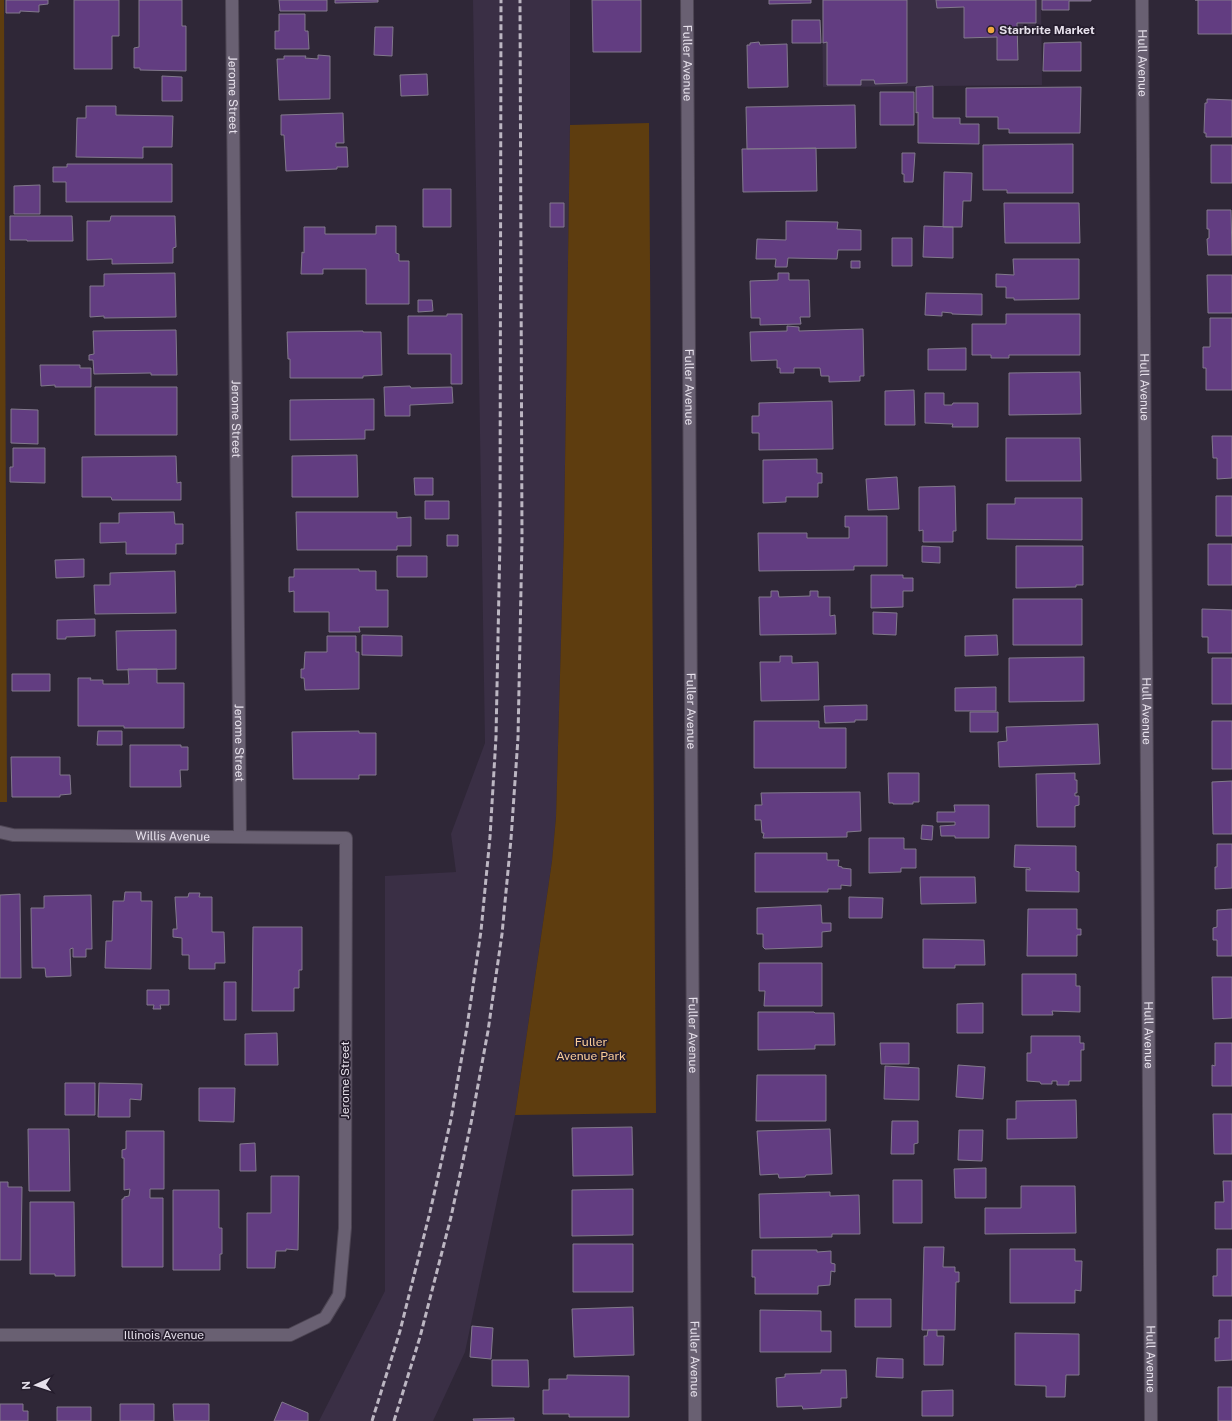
<svg xmlns="http://www.w3.org/2000/svg" width="1232" height="1421" font-family="'Public Sans',sans-serif">
	<style>
		.built { fill: #3a2f45 }
		.green { fill: #5e3d0f }
		.building { fill: #623d81; stroke: #82798c }
		.lines { fill: none; stroke-linecap: round; stroke-linejoin: round }
		.street-casing { stroke: #4d4553; stroke-width: 14 }
		.street { stroke: #696072; stroke-width: 12 }
		.rail { stroke: #bcb6c2; stroke-width: 3; stroke-dasharray: 6 3; stroke-linecap: butt }
		.poi-dot { fill: #f0a63f; stroke: #251d2d; stroke-width: 1.5 }
		.labels { text-anchor: middle; stroke-width: 3.5; stroke-linejoin: round; paint-order: stroke }
		.poi-label { font-size: 12px; font-weight: bold; fill: #e6e0eb; stroke: #251d2d; text-anchor: start }
		.street-label { font-size: 12px; fill: #e6e0eb; stroke: #251d2d }
		.park-label { font-size: 12px; fill: #fbcd97; stroke: #251d2d }
	</style>
	<rect width="100%" height="100%" fill="#2f2737"/>
	<path class="built" d="M 473,0 L 570,0 L 570,125 L 564,533 L 556,817 L 552,861 L 515,1115 L 465,1352 L 433,1421 L 319,1421 L 385,1291 L 385,876 L 456,872 L 451,834 L 485,743 Z
		M 822,0 L 1041,0 L 1042,85 L 823,87 Z"/>
	<path class="green" d="M 0,0 L 4,0 L 7,802 L 0,802 Z
		M 649,123 L 656,1113 L 515,1115 L 552,861 L 556,817 L 564,533 L 570,125 Z"/>
	<path class="building" d="M 6,0 L 48,0 L 48,4 L 39,5 L 39,12 L 20,11 L 20,13 L 6,13 Z
		M 74,0 L 119,0 L 119,36 L 112,36 L 112,69 L 74,69 Z
		M 139,0 L 182,0 L 182,26 L 186,26 L 186,71 L 140,70 L 140,68 L 134,68 L 134,48 L 139,47 Z
		M 279,0 L 327,0 L 327,11 L 280,11 Z
		M 335,0 L 378,0 L 378,2 L 335,3 Z
		M 592,0 L 641,0 L 641,52 L 593,52 Z
		M 769,0 L 811,0 L 811,3 L 769,4 Z
		M 823,0 L 907,0 L 907,83 L 875,84 L 874,80 L 861,80 L 861,85 L 827,85 L 827,42 L 823,43 Z
		M 936,0 L 1036,0 L 1036,23 L 1017,23 L 1018,60 L 997,60 L 997,37 L 964,38 L 964,7 L 937,8 Z
		M 1042,0 L 1091,0 L 1091,1 L 1069,1 L 1069,10 L 1042,10 Z
		M 1195,0 L 1232,0 L 1232,34 L 1198,34 L 1198,0 Z
		M 279,14 L 305,14 L 305,31 L 308,31 L 309,49 L 275,49 L 275,31 L 279,31 Z
		M 792,20 L 820,20 L 821,43 L 792,43 Z
		M 375,27 L 393,27 L 392,56 L 374,55 Z
		M 759,42 L 760,45 L 787,44 L 788,87 L 748,88 L 747,45 L 750,45 L 750,43 Z
		M 1081,42 L 1081,71 L 1043,71 L 1044,43 Z
		M 318,55 L 330,56 L 330,99 L 279,100 L 277,59 L 284,59 L 284,56 L 306,56 L 305,58 L 318,59 Z
		M 427,74 L 428,95 L 401,96 L 400,75 Z
		M 162,76 L 182,77 L 182,101 L 162,101 Z
		M 933,86 L 933,118 L 960,118 L 960,124 L 979,124 L 979,144 L 918,143 L 918,112 L 916,113 L 916,87 Z
		M 1081,87 L 1080,133 L 1009,133 L 1009,129 L 998,129 L 998,117 L 966,117 L 966,88 Z
		M 880,92 L 914,92 L 914,125 L 880,125 Z
		M 1207,99 L 1232,100 L 1232,137 L 1206,137 L 1206,133 L 1204,133 L 1205,103 L 1207,103 Z
		M 855,105 L 856,148 L 747,149 L 746,107 Z
		M 86,106 L 116,106 L 116,115 L 173,116 L 172,147 L 143,147 L 143,158 L 76,157 L 77,118 L 86,118 Z
		M 343,113 L 344,143 L 336,143 L 336,147 L 347,147 L 348,167 L 337,167 L 337,169 L 286,171 L 284,135 L 281,135 L 281,115 Z
		M 1073,144 L 1073,193 L 1007,193 L 1007,190 L 983,190 L 983,145 Z
		M 1211,145 L 1232,145 L 1232,183 L 1211,183 Z
		M 816,148 L 817,191 L 743,192 L 742,149 Z
		M 902,153 L 915,153 L 913,182 L 904,182 L 904,174 L 902,174 Z
		M 67,164 L 172,164 L 172,202 L 66,202 L 66,182 L 53,182 L 53,167 L 67,167 Z
		M 944,172 L 972,173 L 971,201 L 963,201 L 962,227 L 943,227 Z
		M 40,185 L 40,214 L 14,214 L 14,186 Z
		M 423,189 L 451,189 L 451,227 L 423,227 Z
		M 550,203 L 564,203 L 564,227 L 550,227 Z
		M 1004,203 L 1079,203 L 1080,243 L 1005,243 Z
		M 1207,210 L 1231,210 L 1232,255 L 1208,255 L 1207,239 L 1209,238 L 1209,229 L 1207,229 Z
		M 10,216 L 72,216 L 73,241 L 27,241 L 27,240 L 10,240 Z
		M 111,216 L 175,216 L 176,247 L 173,248 L 173,263 L 112,264 L 112,259 L 87,260 L 87,221 L 110,221 Z
		M 786,221 L 838,222 L 837,229 L 861,230 L 861,250 L 838,250 L 837,259 L 788,258 L 787,267 L 775,267 L 776,259 L 756,259 L 757,239 L 786,240 Z
		M 376,226 L 396,226 L 396,253 L 399,254 L 399,261 L 409,261 L 409,304 L 366,304 L 366,269 L 323,269 L 323,274 L 301,274 L 302,252 L 304,253 L 304,227 L 325,227 L 325,234 L 376,234 Z
		M 924,226 L 953,227 L 953,258 L 923,257 Z
		M 892,238 L 912,238 L 912,266 L 892,266 Z
		M 1013,259 L 1079,259 L 1079,299 L 1014,300 L 1014,298 L 1006,298 L 1006,287 L 996,287 L 996,274 L 1014,275 Z
		M 851,261 L 860,261 L 860,268 L 851,268 Z
		M 175,273 L 176,317 L 104,318 L 104,316 L 90,317 L 90,286 L 104,286 L 104,274 Z
		M 778,273 L 789,273 L 789,280 L 809,280 L 810,317 L 800,317 L 801,324 L 760,325 L 760,318 L 751,318 L 750,281 L 778,280 Z
		M 1207,275 L 1232,275 L 1232,313 L 1208,313 Z
		M 926,293 L 982,294 L 982,315 L 952,314 L 952,313 L 942,312 L 942,316 L 925,315 Z
		M 418,300 L 432,300 L 433,311 L 418,312 Z
		M 447,314 L 462,314 L 462,384 L 451,384 L 451,354 L 408,354 L 408,316 L 447,316 Z
		M 1006,314 L 1080,314 L 1080,355 L 1009,355 L 1009,358 L 991,358 L 991,355 L 972,355 L 972,324 L 1006,324 Z
		M 1210,318 L 1232,318 L 1232,390 L 1206,390 L 1206,368 L 1203,368 L 1203,347 L 1210,347 Z
		M 787,326 L 799,327 L 799,331 L 863,329 L 864,376 L 860,376 L 860,381 L 829,382 L 829,376 L 821,376 L 820,368 L 794,368 L 794,373 L 780,373 L 780,368 L 777,368 L 777,360 L 751,361 L 750,332 L 787,331 Z
		M 176,330 L 177,375 L 151,375 L 151,373 L 94,374 L 93,360 L 89,360 L 89,355 L 94,354 L 93,331 Z
		M 363,331 L 363,332 L 381,332 L 382,375 L 363,376 L 363,378 L 290,378 L 290,359 L 288,359 L 287,332 Z
		M 966,348 L 966,370 L 928,370 L 928,349 Z
		M 40,365 L 80,365 L 80,368 L 91,368 L 91,387 L 55,387 L 55,385 L 41,386 Z
		M 1080,372 L 1081,414 L 1009,415 L 1009,373 Z
		M 410,386 L 411,388 L 452,387 L 453,403 L 410,405 L 410,416 L 385,416 L 384,387 Z
		M 95,387 L 177,387 L 177,435 L 95,435 Z
		M 914,390 L 915,425 L 885,425 L 885,391 Z
		M 925,393 L 944,393 L 944,405 L 952,405 L 953,403 L 978,403 L 978,427 L 952,427 L 953,424 L 925,423 Z
		M 374,399 L 374,430 L 365,430 L 365,439 L 290,440 L 290,400 Z
		M 832,401 L 833,449 L 759,450 L 759,433 L 752,433 L 752,416 L 759,416 L 759,403 Z
		M 11,409 L 38,410 L 38,444 L 11,443 Z
		M 1212,436 L 1232,436 L 1232,478 L 1217,479 L 1217,458 L 1213,458 Z
		M 1006,438 L 1080,438 L 1081,481 L 1006,481 Z
		M 13,448 L 45,448 L 45,483 L 10,482 L 10,467 L 13,467 Z
		M 357,455 L 358,497 L 292,497 L 292,456 Z
		M 176,456 L 177,483 L 181,482 L 181,500 L 112,500 L 111,497 L 82,497 L 82,457 Z
		M 817,459 L 817,473 L 822,473 L 822,483 L 818,483 L 818,497 L 786,497 L 786,502 L 763,503 L 763,460 Z
		M 897,477 L 899,509 L 868,510 L 866,479 Z
		M 414,478 L 433,478 L 433,495 L 415,495 Z
		M 955,486 L 956,531 L 953,531 L 953,542 L 923,542 L 923,530 L 919,531 L 919,487 Z
		M 1216,496 L 1232,496 L 1232,536 L 1216,536 Z
		M 1015,498 L 1082,498 L 1082,540 L 987,539 L 987,504 L 1015,504 Z
		M 425,501 L 449,501 L 449,519 L 425,519 Z
		M 174,512 L 175,524 L 183,524 L 183,544 L 176,544 L 176,554 L 126,554 L 126,542 L 100,543 L 100,523 L 119,523 L 119,513 Z
		M 296,512 L 397,512 L 397,518 L 411,517 L 411,546 L 397,546 L 397,550 L 297,550 Z
		M 845,516 L 887,516 L 887,566 L 854,566 L 854,570 L 759,571 L 758,533 L 807,533 L 807,538 L 849,538 L 849,527 L 845,527 Z
		M 447,535 L 458,535 L 458,546 L 447,546 Z
		M 1208,544 L 1232,544 L 1232,585 L 1208,585 Z
		M 922,546 L 940,547 L 940,563 L 922,562 Z
		M 1016,546 L 1083,546 L 1083,585 L 1076,585 L 1076,587 L 1016,588 Z
		M 397,556 L 427,556 L 427,577 L 397,577 Z
		M 84,559 L 84,577 L 56,578 L 55,560 Z
		M 294,569 L 359,569 L 359,571 L 376,571 L 376,590 L 388,590 L 388,627 L 359,627 L 360,632 L 329,632 L 329,612 L 294,612 L 294,591 L 289,592 L 289,577 L 294,577 Z
		M 175,571 L 176,613 L 95,614 L 94,585 L 110,585 L 110,573 Z
		M 871,575 L 903,575 L 903,578 L 913,578 L 913,591 L 903,591 L 903,607 L 871,608 Z
		M 771,591 L 778,591 L 779,597 L 810,596 L 810,591 L 818,591 L 818,597 L 830,597 L 830,616 L 835,615 L 836,634 L 760,635 L 759,597 L 771,597 Z
		M 1013,599 L 1082,599 L 1082,645 L 1013,645 Z
		M 1202,609 L 1232,610 L 1232,653 L 1208,653 L 1208,637 L 1202,637 Z
		M 873,612 L 897,613 L 896,635 L 873,634 Z
		M 95,619 L 95,636 L 66,637 L 66,639 L 57,639 L 57,620 Z
		M 176,630 L 176,669 L 117,670 L 116,631 Z
		M 362,635 L 402,636 L 402,656 L 362,655 Z
		M 997,635 L 998,655 L 965,656 L 965,636 Z
		M 327,636 L 356,636 L 356,652 L 359,652 L 359,689 L 305,690 L 304,678 L 301,678 L 301,669 L 304,669 L 305,652 L 327,652 Z
		M 780,656 L 792,656 L 792,663 L 818,662 L 819,700 L 761,701 L 760,662 L 780,662 Z
		M 1084,657 L 1084,701 L 1009,702 L 1009,658 Z
		M 1212,658 L 1232,658 L 1232,704 L 1212,704 Z
		M 128,669 L 157,669 L 157,683 L 184,683 L 184,728 L 124,728 L 124,726 L 78,726 L 78,678 L 91,678 L 90,680 L 103,680 L 103,684 L 129,684 Z
		M 12,674 L 50,674 L 50,691 L 12,691 Z
		M 996,687 L 996,711 L 955,711 L 955,688 Z
		M 867,705 L 867,720 L 855,720 L 855,722 L 825,723 L 824,706 Z
		M 970,712 L 998,712 L 998,732 L 970,732 Z
		M 754,721 L 819,721 L 819,728 L 846,728 L 846,768 L 754,768 Z
		M 1212,721 L 1232,721 L 1232,769 L 1212,769 Z
		M 1098,724 L 1100,764 L 999,767 L 998,742 L 1007,741 L 1006,727 Z
		M 98,731 L 122,731 L 122,745 L 97,745 Z
		M 359,731 L 359,733 L 376,733 L 376,775 L 359,775 L 359,779 L 293,779 L 292,732 Z
		M 130,745 L 181,745 L 181,747 L 188,747 L 188,770 L 180,770 L 181,787 L 130,787 Z
		M 11,757 L 60,757 L 60,775 L 70,775 L 71,794 L 60,795 L 60,797 L 12,797 Z
		M 888,773 L 919,773 L 919,802 L 913,802 L 913,804 L 893,804 L 893,803 L 889,803 Z
		M 1075,773 L 1075,780 L 1077,780 L 1077,793 L 1075,793 L 1075,796 L 1079,796 L 1079,805 L 1075,806 L 1075,827 L 1037,827 L 1036,774 Z
		M 1232,781 L 1232,834 L 1213,834 L 1212,782 Z
		M 860,792 L 861,831 L 847,832 L 847,837 L 763,838 L 764,833 L 762,833 L 761,820 L 755,820 L 755,805 L 762,805 L 761,793 Z
		M 954,805 L 989,805 L 989,838 L 955,838 L 955,836 L 941,836 L 940,826 L 955,825 L 955,822 L 937,822 L 937,812 L 955,812 Z
		M 922,825 L 933,826 L 932,840 L 921,839 Z
		M 869,838 L 904,838 L 904,849 L 916,849 L 916,868 L 901,868 L 901,872 L 869,873 Z
		M 1217,844 L 1232,844 L 1232,888 L 1215,889 L 1215,867 L 1217,867 Z
		M 1015,845 L 1076,846 L 1076,871 L 1079,872 L 1079,892 L 1026,891 L 1026,869 L 1030,870 L 1030,868 L 1014,867 Z
		M 755,853 L 827,853 L 827,860 L 839,860 L 838,866 L 842,867 L 842,868 L 851,869 L 851,886 L 841,885 L 841,889 L 828,889 L 828,892 L 755,892 Z
		M 920,877 L 975,877 L 976,903 L 921,904 Z
		M 125,892 L 141,892 L 141,901 L 152,901 L 151,969 L 105,968 L 106,941 L 112,941 L 113,901 L 124,901 Z
		M 189,893 L 200,893 L 199,897 L 212,897 L 212,932 L 224,932 L 225,963 L 215,963 L 215,969 L 189,969 L 189,955 L 182,955 L 182,938 L 173,937 L 173,929 L 177,929 L 175,897 L 188,897 Z
		M 20,894 L 21,978 L 0,978 L 0,895 Z
		M 91,895 L 92,949 L 86,949 L 86,957 L 73,957 L 73,948 L 70,949 L 71,976 L 46,977 L 45,968 L 32,968 L 31,908 L 44,908 L 44,896 Z
		M 849,897 L 883,898 L 882,918 L 849,918 Z
		M 821,905 L 822,923 L 831,923 L 831,931 L 822,932 L 822,947 L 765,949 L 763,947 L 763,934 L 757,934 L 757,908 Z
		M 1028,909 L 1077,909 L 1077,929 L 1081,929 L 1081,935 L 1077,935 L 1077,956 L 1027,956 Z
		M 1232,909 L 1232,956 L 1217,956 L 1217,940 L 1213,940 L 1213,928 L 1217,927 L 1217,910 Z
		M 253,927 L 302,927 L 302,970 L 299,970 L 299,988 L 294,988 L 294,1011 L 252,1011 Z
		M 923,939 L 984,940 L 985,965 L 955,965 L 955,968 L 923,968 Z
		M 759,963 L 822,963 L 822,1006 L 764,1006 L 765,991 L 759,991 Z
		M 1022,974 L 1076,974 L 1076,986 L 1080,986 L 1080,1012 L 1052,1011 L 1053,1015 L 1022,1015 Z
		M 1212,977 L 1232,977 L 1232,1018 L 1213,1019 Z
		M 224,982 L 236,982 L 236,1020 L 224,1020 Z
		M 147,990 L 169,990 L 169,1005 L 160,1005 L 161,1009 L 153,1009 L 154,1005 L 147,1005 Z
		M 983,1003 L 983,1033 L 957,1033 L 957,1004 Z
		M 758,1012 L 814,1012 L 815,1013 L 834,1013 L 835,1045 L 815,1045 L 815,1049 L 758,1050 Z
		M 277,1033 L 278,1065 L 245,1065 L 245,1034 Z
		M 1031,1036 L 1080,1036 L 1080,1043 L 1084,1043 L 1084,1050 L 1081,1050 L 1081,1081 L 1069,1081 L 1069,1085 L 1057,1085 L 1057,1081 L 1052,1081 L 1052,1084 L 1041,1084 L 1040,1082 L 1027,1081 L 1027,1053 L 1031,1053 Z
		M 880,1043 L 909,1043 L 909,1064 L 881,1064 Z
		M 1215,1043 L 1232,1043 L 1232,1086 L 1212,1086 L 1212,1065 L 1215,1066 Z
		M 958,1065 L 985,1067 L 983,1099 L 956,1097 Z
		M 885,1066 L 919,1068 L 919,1100 L 884,1099 Z
		M 757,1075 L 826,1075 L 826,1121 L 756,1121 Z
		M 65,1083 L 95,1083 L 95,1115 L 65,1115 Z
		M 99,1083 L 142,1084 L 141,1100 L 130,1099 L 130,1117 L 98,1117 Z
		M 199,1088 L 235,1088 L 234,1122 L 199,1121 Z
		M 1076,1100 L 1077,1138 L 1007,1139 L 1007,1119 L 1016,1119 L 1016,1101 Z
		M 1213,1114 L 1232,1114 L 1232,1154 L 1214,1154 Z
		M 892,1121 L 918,1121 L 918,1143 L 914,1144 L 914,1154 L 891,1154 Z
		M 632,1127 L 633,1175 L 573,1176 L 572,1128 Z
		M 28,1129 L 69,1129 L 70,1191 L 29,1191 Z
		M 830,1129 L 832,1174 L 806,1175 L 805,1177 L 779,1178 L 778,1174 L 760,1175 L 757,1131 Z
		M 959,1130 L 983,1130 L 982,1161 L 958,1160 Z
		M 126,1131 L 164,1131 L 164,1189 L 150,1189 L 150,1198 L 163,1198 L 163,1267 L 122,1267 L 122,1199 L 124,1199 L 124,1197 L 129,1196 L 130,1189 L 124,1190 L 124,1158 L 122,1158 L 122,1150 L 126,1149 Z
		M 255,1143 L 256,1171 L 240,1171 L 240,1144 Z
		M 986,1168 L 986,1198 L 955,1198 L 954,1169 Z
		M 271,1176 L 299,1176 L 298,1250 L 286,1249 L 286,1251 L 276,1251 L 275,1268 L 247,1268 L 247,1213 L 271,1213 Z
		M 893,1180 L 922,1180 L 922,1223 L 893,1223 Z
		M 1223,1181 L 1232,1181 L 1232,1229 L 1215,1229 L 1215,1202 L 1224,1202 Z
		M 0,1182 L 8,1182 L 8,1187 L 22,1187 L 21,1260 L 0,1260 Z
		M 1021,1186 L 1075,1186 L 1076,1233 L 985,1234 L 985,1208 L 1021,1208 Z
		M 633,1189 L 633,1235 L 572,1236 L 572,1190 Z
		M 173,1190 L 219,1190 L 219,1228 L 222,1228 L 222,1254 L 220,1254 L 220,1270 L 173,1270 Z
		M 830,1192 L 830,1196 L 859,1195 L 860,1234 L 832,1234 L 832,1237 L 760,1238 L 759,1194 Z
		M 30,1202 L 74,1202 L 75,1276 L 55,1276 L 55,1274 L 30,1274 Z
		M 573,1244 L 633,1244 L 633,1292 L 573,1292 Z
		M 924,1247 L 944,1247 L 943,1267 L 955,1267 L 955,1272 L 959,1272 L 959,1282 L 956,1282 L 955,1330 L 922,1330 Z
		M 1010,1249 L 1075,1249 L 1075,1261 L 1082,1261 L 1081,1291 L 1075,1290 L 1075,1303 L 1010,1303 Z
		M 1217,1249 L 1232,1249 L 1232,1296 L 1213,1296 L 1213,1276 L 1217,1276 Z
		M 752,1250 L 817,1250 L 817,1252 L 831,1251 L 831,1263 L 835,1264 L 835,1272 L 831,1271 L 830,1285 L 818,1286 L 818,1294 L 755,1294 L 755,1277 L 752,1277 Z
		M 855,1299 L 891,1299 L 891,1327 L 855,1327 Z
		M 633,1307 L 634,1355 L 574,1357 L 572,1309 Z
		M 760,1310 L 821,1311 L 821,1331 L 831,1331 L 831,1352 L 760,1352 Z
		M 1219,1320 L 1232,1320 L 1232,1360 L 1215,1361 L 1215,1338 L 1219,1338 Z
		M 472,1326 L 493,1328 L 491,1359 L 470,1357 Z
		M 928,1330 L 937,1330 L 937,1336 L 944,1336 L 943,1365 L 924,1365 L 924,1336 L 927,1336 Z
		M 1015,1333 L 1079,1334 L 1079,1375 L 1066,1375 L 1065,1397 L 1046,1397 L 1046,1386 L 1015,1385 Z
		M 877,1358 L 903,1359 L 903,1378 L 876,1377 Z
		M 492,1360 L 528,1360 L 529,1387 L 492,1386 Z
		M 821,1370 L 846,1370 L 847,1398 L 841,1398 L 841,1407 L 803,1409 L 802,1406 L 777,1407 L 776,1378 L 785,1377 L 785,1374 L 821,1373 Z
		M 567,1375 L 629,1376 L 629,1417 L 569,1417 L 569,1414 L 543,1414 L 543,1390 L 549,1390 L 549,1379 L 567,1379 Z
		M 1218,1387 L 1232,1387 L 1232,1421 L 1218,1421 Z
		M 953,1390 L 953,1416 L 922,1416 L 922,1391 Z
		M 282,1402 L 308,1413 L 308,1421 L 274,1421 Z
		M 0,1404 L 23,1404 L 23,1411 L 28,1411 L 28,1421 L 0,1421 Z
		M 120,1404 L 154,1404 L 154,1421 L 120,1421 Z
		M 173,1404 L 209,1404 L 209,1421 L 174,1421 Z
		M 57,1407 L 91,1407 L 91,1421 L 57,1421 Z
		M 514,1418 L 514,1421 L 474,1421 L 473,1419 Z"/>
	<g class="lines">
		<g class="street-casing">
			<g id="street">
				<path id="s1" d="M 232,0 L 240,837"/>
				<path id="s2" d="M 687,0 L 695,1421"/>
				<path id="s3" d="M 1142,0 L 1151,1421"/>
				<path id="s4" d="M 0,832 L 13,835 L 346,838 L 345,1228 L 339,1295 L 325,1318 L 290,1335 L 0,1335"/>
			</g>
		</g>
		<use href="#street" class="street"/>
		<path class="rail" d="M 372,1421 L 400,1331 L 430,1212 L 451,1119 L 467,1027 L 481,931 L 490,837 L 496,737 L 500,539 L 501,0
			M 394,1421 L 420,1337 L 451,1217 L 471,1123 L 488,1031 L 502,934 L 511,839 L 518,738 L 522,539 L 520,0"/>
	</g>
	<circle class="poi-dot" cx="991" cy="30" r="4"/>
	<g class="labels">
		<g class="poi-label">
			<text x="999" y="34">Starbrite Market</text>
		</g>
		<g class="street-label">
			<text dy="4" stroke="none"><textPath href="#s2" startOffset="63">Fuller Avenue</textPath></text>
			<text dy="4" stroke="none"><textPath href="#s3" startOffset="63">Hull Avenue</textPath></text>
			<text dy="4" stroke="none"><textPath href="#s1" startOffset="95">Jerome Street</textPath></text>
			<text dy="4" stroke="none"><textPath href="#s2" startOffset="387">Fuller Avenue</textPath></text>
			<text dy="4" stroke="none"><textPath href="#s3" startOffset="387">Hull Avenue</textPath></text>
			<text dy="4" stroke="none"><textPath href="#s1" startOffset="419">Jerome Street</textPath></text>
			<text dy="4" stroke="none"><textPath href="#s2" startOffset="711">Fuller Avenue</textPath></text>
			<text dy="4" stroke="none"><textPath href="#s3" startOffset="711">Hull Avenue</textPath></text>
			<text dy="4" stroke="none"><textPath href="#s1" startOffset="743">Jerome Street</textPath></text>
			<text dy="4" stroke="none"><textPath href="#s4" startOffset="173">Willis Avenue</textPath></text>
			<text dy="4" stroke="none"><textPath href="#s2" startOffset="1035">Fuller Avenue</textPath></text>
			<text dy="4" stroke="none"><textPath href="#s3" startOffset="1035">Hull Avenue</textPath></text>
			<text transform="translate(345 1080) rotate(-90)" y="4">Jerome Street</text>
			<text x="164" y="1339">Illinois Avenue</text>
			<text dy="4" stroke="none"><textPath href="#s2" startOffset="1359">Fuller Avenue</textPath></text>
			<text dy="4" stroke="none"><textPath href="#s3" startOffset="1359">Hull Avenue</textPath></text>
		</g>
		<g class="park-label">
			<text x="591" y="1046">Fuller<tspan x="591" dy="14">Avenue Park</tspan></text>
		</g>
	</g>
	<g transform="translate(36 1385) rotate(267)" stroke="#251d2d" stroke-width="3" paint-order="stroke">
	<path d="M0-3L7 15L0 10L-7 15Z" fill="#e6e0eb"/>
	<text y="-6" font-size="11" font-weight="bold" text-anchor="middle" fill="#e6e0eb">N</text>
	</g>
</svg>
